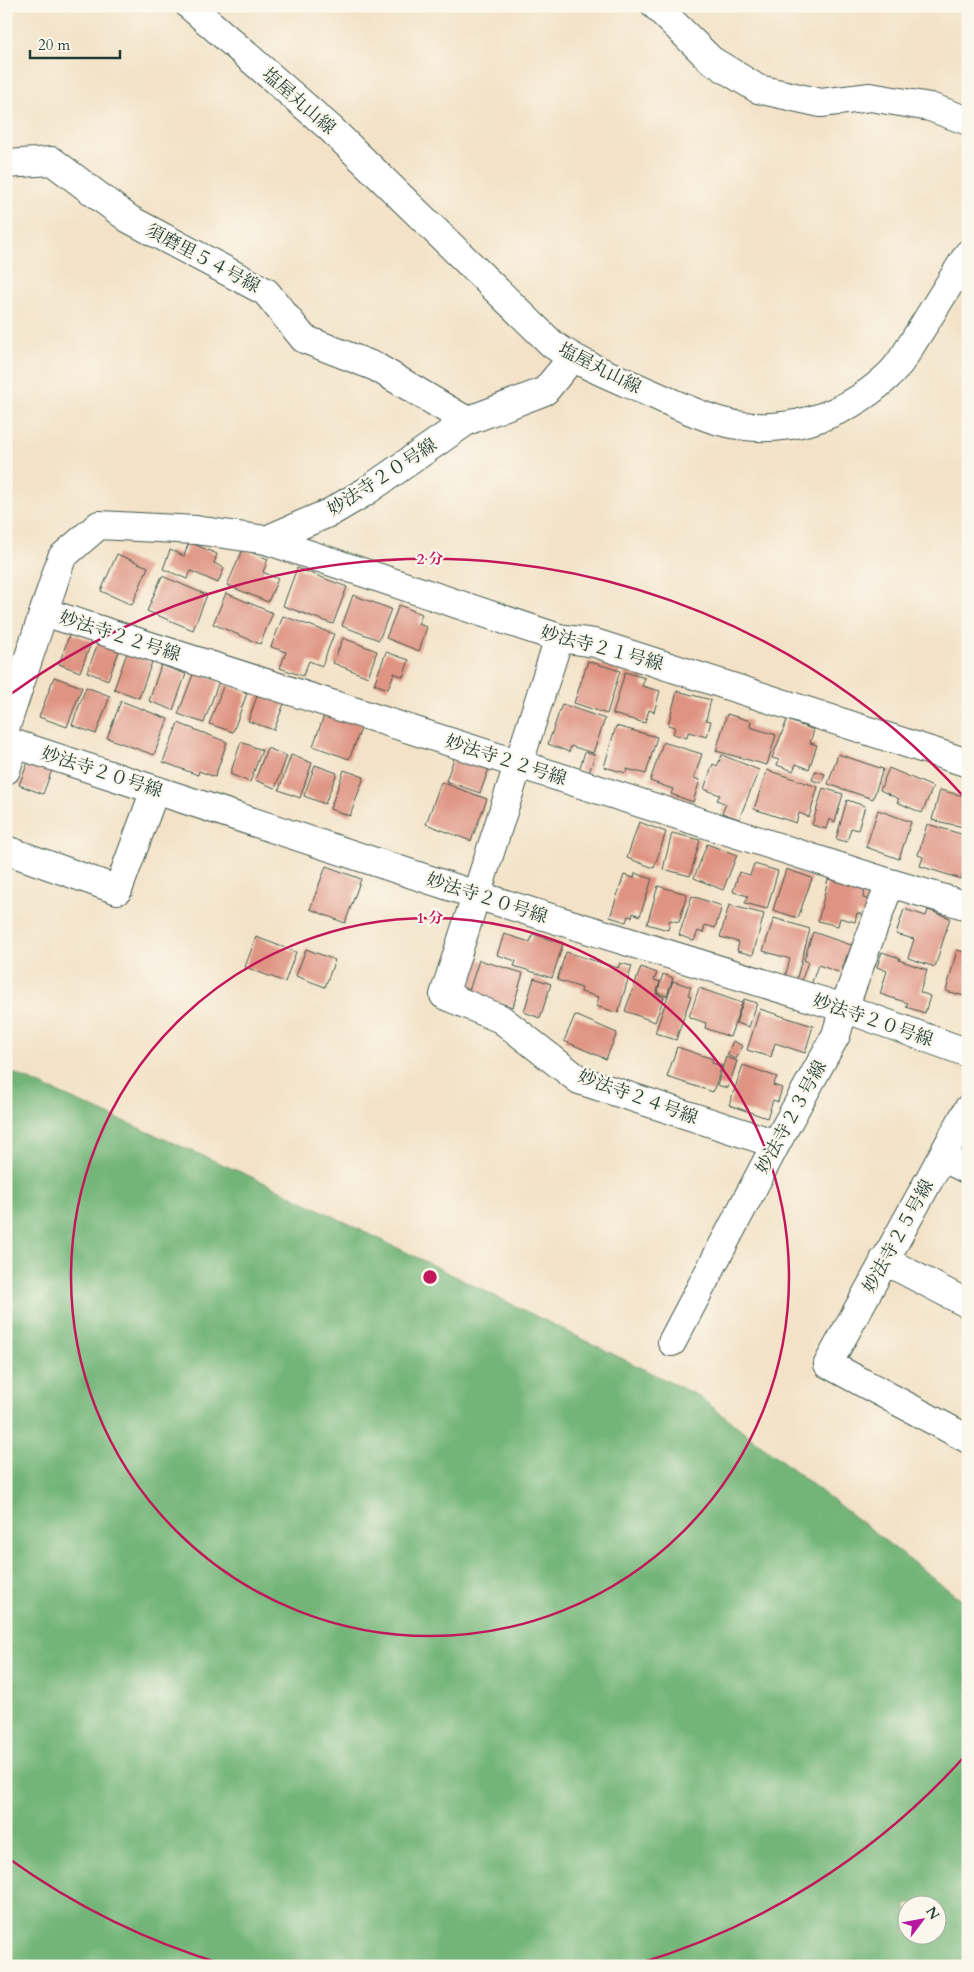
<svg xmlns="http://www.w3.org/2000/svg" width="974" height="1972" font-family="Cardo,'Noto Serif JP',serif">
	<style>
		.forest { fill: #73b578; stroke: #497956; fill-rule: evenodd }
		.building { fill: #df9483 }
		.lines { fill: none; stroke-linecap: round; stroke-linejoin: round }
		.minor-casing { stroke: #3f564a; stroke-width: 30 }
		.minor { stroke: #fff; stroke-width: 28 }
		.ring { fill: none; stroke: #c2185b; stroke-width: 2.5 }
		.labels { text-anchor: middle; stroke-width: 4.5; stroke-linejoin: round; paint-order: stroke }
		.street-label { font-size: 18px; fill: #1f3d34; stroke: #fbf7ec }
		.centre { fill: #c2185b; stroke: #fbf7ec; stroke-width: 2.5 }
		.ring-label { font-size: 15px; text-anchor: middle; font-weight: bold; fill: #c2185b; stroke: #fbf7ec; stroke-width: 4.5; stroke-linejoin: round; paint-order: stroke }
	</style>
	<rect width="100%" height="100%" fill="#fbf7ec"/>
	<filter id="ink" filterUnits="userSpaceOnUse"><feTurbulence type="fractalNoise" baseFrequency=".02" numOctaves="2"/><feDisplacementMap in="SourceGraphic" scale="10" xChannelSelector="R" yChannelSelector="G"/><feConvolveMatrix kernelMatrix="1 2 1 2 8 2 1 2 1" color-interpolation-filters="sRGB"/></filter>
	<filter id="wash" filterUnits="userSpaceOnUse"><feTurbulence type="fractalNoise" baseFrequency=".0096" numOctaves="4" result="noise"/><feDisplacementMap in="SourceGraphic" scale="20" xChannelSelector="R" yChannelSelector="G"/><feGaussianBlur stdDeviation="1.12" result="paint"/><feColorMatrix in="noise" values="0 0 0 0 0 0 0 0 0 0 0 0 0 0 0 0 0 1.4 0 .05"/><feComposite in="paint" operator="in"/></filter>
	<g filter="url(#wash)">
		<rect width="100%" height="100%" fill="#f3e2c7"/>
		<path class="forest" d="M 6,1070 L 270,1185 L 698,1396 L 968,1605 L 968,1966 L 6,1966 ZM 906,1904 L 936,1904 L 936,1934 L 906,1934 Z"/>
		<g id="blocks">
			<path class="building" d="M 189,542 L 217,554 L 214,563 L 224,568 L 218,583 L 191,571 L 187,579 L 163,569 L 170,550 L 184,556 Z
				M 243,549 L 268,559 L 263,572 L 278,579 L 268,602 L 227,585 Z
				M 117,554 L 148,567 L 132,605 L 101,591 Z
				M 297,568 L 347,587 L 333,624 L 283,606 Z
				M 162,576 L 207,595 L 193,630 L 147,611 Z
				M 226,593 L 273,613 L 260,644 L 213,624 Z
				M 353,595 L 391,609 L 379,640 L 342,626 Z
				M 399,605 L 422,614 L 418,624 L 427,627 L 419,651 L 386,638 Z
				M 283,616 L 334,634 L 322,666 L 309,661 L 303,676 L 280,668 L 286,652 L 271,647 Z
				M 70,633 L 92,641 L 80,672 L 59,664 Z
				M 100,638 L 121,646 L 108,680 L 87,672 Z
				M 343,638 L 377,651 L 368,677 L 333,663 Z
				M 386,652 L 409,660 L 403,677 L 394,673 L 388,689 L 374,684 Z
				M 127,653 L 152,662 L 139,698 L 114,689 Z
				M 588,661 L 620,671 L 607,714 L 574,703 Z
				M 161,665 L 186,674 L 173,710 L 149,701 Z
				M 194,672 L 219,681 L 204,723 L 178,714 Z
				M 625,672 L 645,678 L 642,686 L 660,691 L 654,712 L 649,710 L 645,723 L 613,714 Z
				M 54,677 L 82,687 L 67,727 L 39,717 Z
				M 224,684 L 247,693 L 233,732 L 209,724 Z
				M 86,687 L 110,696 L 96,734 L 72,725 Z
				M 259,691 L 285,701 L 274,730 L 248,721 Z
				M 677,691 L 711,700 L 706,720 L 711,721 L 707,737 L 688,732 L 687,738 L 673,734 L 675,727 L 668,725 Z
				M 121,701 L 168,719 L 154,755 L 107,738 Z
				M 562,704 L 605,719 L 593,753 L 571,746 L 569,752 L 548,744 Z
				M 326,710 L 363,724 L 349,759 L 313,746 Z
				M 727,714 L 751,721 L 750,727 L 776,735 L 767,765 L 716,751 Z
				M 787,720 L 814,730 L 810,743 L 817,745 L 809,769 L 796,764 L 793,771 L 777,765 L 779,760 L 772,758 Z
				M 178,723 L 227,742 L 215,777 L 199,771 L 198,775 L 163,762 Z
				M 616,726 L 657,737 L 646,774 L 627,769 L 626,773 L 604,767 Z
				M 241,742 L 262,750 L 250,782 L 230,774 Z
				M 663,742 L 702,754 L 694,778 L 700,780 L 693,802 L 671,794 L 673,789 L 650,781 Z
				M 267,748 L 287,756 L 275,788 L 255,780 Z
				M 585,752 L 595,755 L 589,773 L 579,770 Z
				M 456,753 L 490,766 L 480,793 L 446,781 Z
				M 838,754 L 883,769 L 873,799 L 828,784 Z
				M 291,755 L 312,763 L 300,798 L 279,790 Z
				M 722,755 L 759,770 L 739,819 L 722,813 L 726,804 L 717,800 L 720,795 L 704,789 L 713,764 L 717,766 Z
				M 28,762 L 52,770 L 43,794 L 19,785 Z
				M 315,765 L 337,773 L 325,804 L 304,796 Z
				M 889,768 L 933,787 L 922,813 L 897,802 L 899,799 L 880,790 Z
				M 344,770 L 364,777 L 350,816 L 330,809 Z
				M 767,770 L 818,787 L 809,817 L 799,813 L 796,823 L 754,809 Z
				M 815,771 L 825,774 L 821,783 L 812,780 Z
				M 441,782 L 487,799 L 471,841 L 426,824 Z
				M 823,788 L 843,794 L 835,822 L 829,819 L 826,829 L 812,825 Z
				M 940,790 L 968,797 L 968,828 L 932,820 Z
				M 847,800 L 865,806 L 858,830 L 851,828 L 847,842 L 836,839 Z
				M 878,810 L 911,822 L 899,859 L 866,847 Z
				M 639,822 L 666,832 L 654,868 L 627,858 Z
				M 927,824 L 968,836 L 968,855 L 961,879 L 920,866 L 923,857 L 918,855 Z
				M 672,833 L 700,840 L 690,876 L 663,869 Z
				M 707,844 L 737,855 L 723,890 L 694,878 Z
				M 754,864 L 778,871 L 767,909 L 745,903 L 748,896 L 733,892 L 739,872 L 750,875 Z
				M 326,866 L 361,879 L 345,923 L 310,909 Z
				M 786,869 L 812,878 L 798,918 L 773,910 Z
				M 635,873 L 652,879 L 640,916 L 633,913 L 632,917 L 628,916 L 626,922 L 610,917 L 624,875 L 634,878 Z
				M 828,879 L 865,888 L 863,898 L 868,899 L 864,915 L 857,913 L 855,922 L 840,918 L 838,926 L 818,921 Z
				M 658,886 L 687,894 L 679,922 L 670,920 L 668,930 L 647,924 Z
				M 692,896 L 722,906 L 715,928 L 705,925 L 703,933 L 698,931 L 694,941 L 679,935 Z
				M 729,905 L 764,914 L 753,955 L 737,951 L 739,942 L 720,937 Z
				M 904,909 L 926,916 L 928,910 L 950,918 L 935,967 L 908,958 L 914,939 L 896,934 Z
				M 774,918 L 810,929 L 796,981 L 785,977 L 790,959 L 763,951 Z
				M 813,932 L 854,946 L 851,956 L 847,955 L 841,973 L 818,965 L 811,985 L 801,982 L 808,962 L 804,960 Z
				M 504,934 L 530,942 L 533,934 L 563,944 L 552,978 L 514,966 L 516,961 L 497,955 Z
				M 256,937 L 296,952 L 285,982 L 245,967 Z
				M 306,949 L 335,960 L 325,987 L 296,976 Z
				M 957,950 L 968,953 L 968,997 L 946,991 Z
				M 566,952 L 618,968 L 620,963 L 632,966 L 618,1013 L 596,1006 L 599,997 L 581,992 L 582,988 L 557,980 Z
				M 882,952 L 900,958 L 899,960 L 927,970 L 920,992 L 930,996 L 925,1013 L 906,1007 L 908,1003 L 880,994 L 887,971 L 877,967 Z
				M 479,960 L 523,973 L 513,1007 L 468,994 Z
				M 641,967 L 657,973 L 654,980 L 660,982 L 656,994 L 664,997 L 655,1022 L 625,1011 Z
				M 663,974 L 673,978 L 667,996 L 657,993 Z
				M 534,978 L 551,984 L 540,1018 L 524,1012 Z
				M 673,981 L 691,987 L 688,995 L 691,996 L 676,1040 L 655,1033 Z
				M 699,988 L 742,1003 L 730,1037 L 705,1028 L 706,1023 L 689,1017 Z
				M 744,999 L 757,1003 L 749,1027 L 736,1023 Z
				M 760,1009 L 813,1026 L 805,1053 L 775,1043 L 771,1057 L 747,1050 Z
				M 575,1015 L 617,1033 L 606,1059 L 564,1041 Z
				M 733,1041 L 743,1046 L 736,1059 L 727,1055 Z
				M 677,1047 L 713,1059 L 712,1063 L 722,1066 L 713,1092 L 667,1077 Z
				M 726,1057 L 737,1061 L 728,1088 L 717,1085 Z
				M 743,1065 L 777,1077 L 773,1085 L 782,1088 L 778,1102 L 773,1100 L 767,1118 L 729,1105 Z"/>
		</g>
	</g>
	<g filter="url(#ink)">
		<use href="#blocks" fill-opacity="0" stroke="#3f564a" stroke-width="1"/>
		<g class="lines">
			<g class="minor-casing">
				<path id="minor" d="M 190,6 L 330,128 L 552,344 C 580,364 611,376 643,390 C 667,400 698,416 723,422 C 782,437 843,418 887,377 C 901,365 910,346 920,331 C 936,305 952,280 968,254
					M 656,6 L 711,60 L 758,89 L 821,103 L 870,97 L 930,107 L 968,121
					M 6,164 L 52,161 L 129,219 L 266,292 L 304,339 L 376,367 L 467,421
					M 266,540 L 559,638 L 595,643 L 968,763
					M 44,612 L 890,883 L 968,906
					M 559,638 L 444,995 L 501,1019 L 579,1080 L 776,1144
					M 6,726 L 62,557 L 99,525 L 196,530 L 266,540 L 331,512 L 365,492 L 467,421 L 545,391 L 572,358
					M 6,741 L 476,895 L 844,1008 L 968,1053
					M 6,770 L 14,744
					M 6,850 L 118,890 L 155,790
					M 968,1109 L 828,1364 L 968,1439
					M 942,1157 L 968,1170
					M 884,1260 L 968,1304
					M 672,1342 L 776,1144 L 836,1035 L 844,1008 L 890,883"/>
			</g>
			<use href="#minor" class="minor"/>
		</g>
	</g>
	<g class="ring">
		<circle cx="430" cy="1277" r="359"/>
		<path d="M964 1757A718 718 0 0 1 634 1965M226 1965A718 718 0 0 1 8 1858M8 696A718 718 0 0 1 964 797"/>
	</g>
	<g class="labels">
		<g class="street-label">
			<text transform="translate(299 101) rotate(41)" y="6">塩屋丸山線</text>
			<text transform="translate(203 258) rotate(28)" y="6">須磨里５４号線</text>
			<text transform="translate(600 368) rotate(27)" y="6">塩屋丸山線</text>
			<text transform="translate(382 477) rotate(-33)" y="6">妙法寺２０号線</text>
			<text transform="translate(120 636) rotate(18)" y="6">妙法寺２２号線</text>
			<text transform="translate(602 648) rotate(15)" y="6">妙法寺２１号線</text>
			<text transform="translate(506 760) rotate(18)" y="6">妙法寺２２号線</text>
			<text transform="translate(102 772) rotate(18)" y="6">妙法寺２０号線</text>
			<text transform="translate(487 898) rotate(18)" y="6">妙法寺２０号線</text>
			<text transform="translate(873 1020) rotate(19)" y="6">妙法寺２０号線</text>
			<text transform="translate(638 1097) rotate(20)" y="6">妙法寺２４号線</text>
			<text transform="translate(791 1117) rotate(-61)" y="6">妙法寺２３号線</text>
			<text transform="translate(898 1236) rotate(-61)" y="6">妙法寺２５号線</text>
		</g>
	</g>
	<circle cx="430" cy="1277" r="8" class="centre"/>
	<g class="ring-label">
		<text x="430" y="564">2 分</text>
		<text x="430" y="923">1 分</text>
	</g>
	<rect width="974" height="1972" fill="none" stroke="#fbf7ec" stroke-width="25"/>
	<g transform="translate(922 1920) rotate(58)"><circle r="24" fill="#fbf7ec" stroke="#a3ada2"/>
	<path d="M0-4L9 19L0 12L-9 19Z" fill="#b5179e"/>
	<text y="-8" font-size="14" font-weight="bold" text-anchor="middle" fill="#1f3d34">N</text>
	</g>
	<path d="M30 50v8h90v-8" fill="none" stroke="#1f3d34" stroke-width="2.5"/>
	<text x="38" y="50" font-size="15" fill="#1f3d34" stroke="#fbf7ec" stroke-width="4" paint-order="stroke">20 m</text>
</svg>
